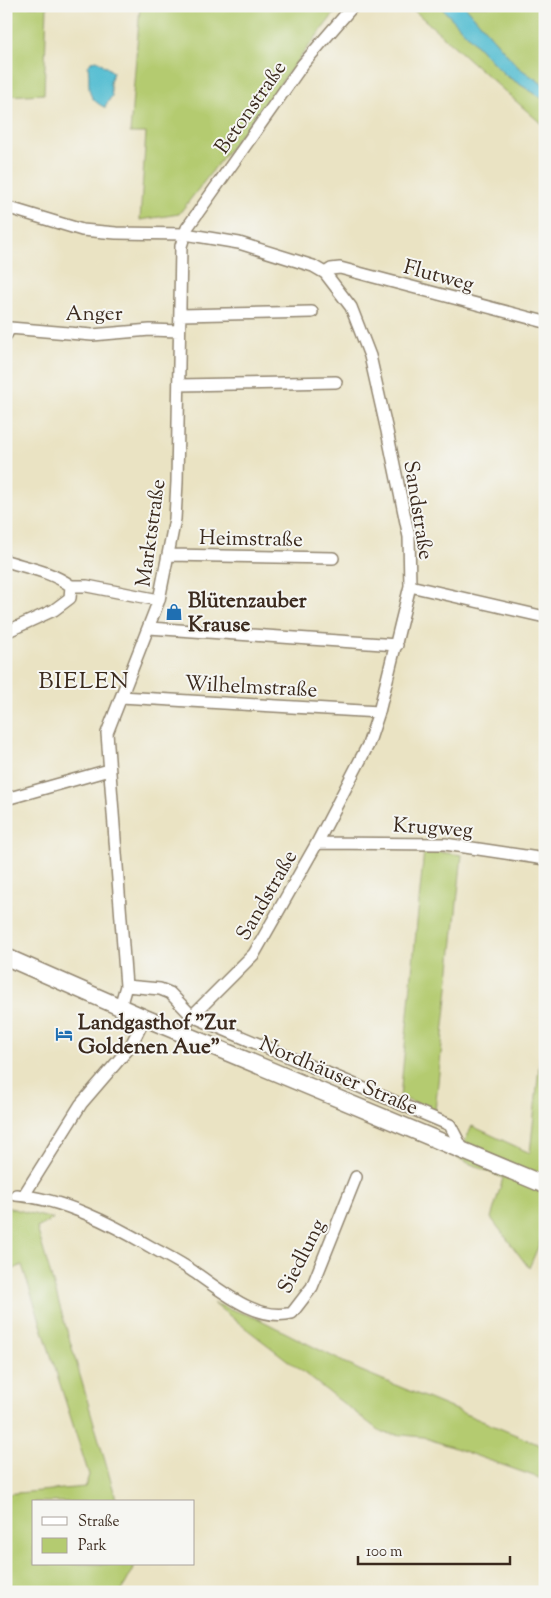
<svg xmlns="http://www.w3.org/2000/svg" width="551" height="1598" font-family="'Sorts Mill Goudy',serif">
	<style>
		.green { fill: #b4cb70; stroke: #787a47 }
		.water { fill: #55bed2; stroke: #487478 }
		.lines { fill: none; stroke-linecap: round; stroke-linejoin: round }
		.street-casing { stroke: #928670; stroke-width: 14 }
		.secondary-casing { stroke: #928670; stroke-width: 19 }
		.street { stroke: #fff; stroke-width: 11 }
		.secondary { stroke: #fff; stroke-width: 16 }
		.labels { text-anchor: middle; stroke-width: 4; stroke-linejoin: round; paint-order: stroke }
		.street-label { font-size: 21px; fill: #3b2a1e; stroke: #f6f6f2 }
		.poi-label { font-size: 21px; font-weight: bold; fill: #3b2a1e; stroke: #f6f6f2; text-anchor: start }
		.quarter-label { font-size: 24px; letter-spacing: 1px; fill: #3b2a1e; stroke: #f6f6f2 }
	</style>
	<rect width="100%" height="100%" fill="#f6f6f2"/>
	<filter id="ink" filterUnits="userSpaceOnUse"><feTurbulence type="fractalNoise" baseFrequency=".02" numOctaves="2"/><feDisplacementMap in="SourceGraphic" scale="10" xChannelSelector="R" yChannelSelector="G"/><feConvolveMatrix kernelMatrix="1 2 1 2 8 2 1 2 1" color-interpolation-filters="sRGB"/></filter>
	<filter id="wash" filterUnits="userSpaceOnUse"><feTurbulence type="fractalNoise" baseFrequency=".0096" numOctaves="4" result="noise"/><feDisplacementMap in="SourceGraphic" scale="20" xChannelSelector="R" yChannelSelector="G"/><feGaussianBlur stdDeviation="1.12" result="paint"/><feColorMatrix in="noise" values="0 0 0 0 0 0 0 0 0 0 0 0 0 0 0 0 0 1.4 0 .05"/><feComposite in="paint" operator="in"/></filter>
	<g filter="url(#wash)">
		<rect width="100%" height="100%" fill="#eae3c3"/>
		<path class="green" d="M 6,6 L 47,6 L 44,94 L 6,96 Z
			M 140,6 L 340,6 L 179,214 L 140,220 L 146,133 L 130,133 Z
			M 409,6 L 440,6 L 505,75 L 545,100 L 545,127 Z
			M 465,6 L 545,6 L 545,86 L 518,67 Z
			M 424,850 L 462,855 L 435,1111 L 400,1097 Z
			M 545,1011 L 545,1231 L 529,1268 L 491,1218 L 503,1178 L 457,1158 L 472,1126 L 530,1153 Z
			M 6,1207 L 53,1219 L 37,1228 L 117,1502 L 34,1502 L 34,1564 L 133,1564 L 134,1568 L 121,1592 L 6,1592 L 6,1494 L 85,1487 L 89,1475 L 22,1265 L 6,1273 Z
			M 213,1303 L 257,1318 L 359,1370 L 545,1447 L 545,1480 L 423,1437 L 382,1433 Z"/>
		<path class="water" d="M 440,6 L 465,6 L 518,67 L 545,86 L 545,100 L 505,75 Z
			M 97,60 L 113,72 L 110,83 L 112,96 L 105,106 L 106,108 C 83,97 91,87 88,66 L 92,61 Z"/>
	</g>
	<g filter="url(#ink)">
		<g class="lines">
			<g class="street-casing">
				<path id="street" d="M 6,207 L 82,230 L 116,233 L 185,234 L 239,243 L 313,266 L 325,273 L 351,307 L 370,356 L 387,431 L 409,537 L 410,586 L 379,712 L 368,745 L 317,843 L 254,954 L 192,1016 L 181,1032
					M 325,273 L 331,269 L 340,268 L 545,322
					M 180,315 L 312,312
					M 6,335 L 10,328 L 92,335 L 150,330 L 179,331
					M 179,385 L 336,382
					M 170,555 L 333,558
					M 6,561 C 29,568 52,572 71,586
					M 71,586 L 87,586 L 159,600
					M 410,586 L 545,617
					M 149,628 L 397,645
					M 6,632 L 54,610 L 70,598 L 71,586
					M 121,697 L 379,712
					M 6,799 L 109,770
					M 317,843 L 445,844 L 545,859
					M 126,986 L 160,989 L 170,993 L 192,1016 L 450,1125 L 463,1150
					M 120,1007 L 126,986 L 107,733 L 159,600 L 175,519 L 177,482 L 181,246 L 187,228 L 303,64 L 353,6
					M 16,1195 C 63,1199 110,1223 151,1247 C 165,1255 180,1262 194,1272 C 222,1291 257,1322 292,1313 L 312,1287 L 356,1177
					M 24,1195 L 81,1104 L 130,1047 L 145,1018"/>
			</g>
			<g class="secondary-casing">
				<path id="secondary" d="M 6,957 L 145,1018 L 545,1185"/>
			</g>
			<use href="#street" class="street"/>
			<use href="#secondary" class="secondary"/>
		</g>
	</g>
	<defs>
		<g id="shop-bare" transform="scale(1.35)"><path d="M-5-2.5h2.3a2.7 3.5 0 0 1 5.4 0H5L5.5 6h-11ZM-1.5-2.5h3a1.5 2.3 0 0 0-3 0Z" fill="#1f6fb2" stroke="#f6f6f2" stroke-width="2.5" paint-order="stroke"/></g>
		<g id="hotel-bare" transform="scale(1.35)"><path d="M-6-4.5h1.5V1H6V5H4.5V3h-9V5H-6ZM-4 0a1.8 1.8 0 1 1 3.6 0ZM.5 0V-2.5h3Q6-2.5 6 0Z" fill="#1f6fb2" stroke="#f6f6f2" stroke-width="2.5" paint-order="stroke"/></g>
	</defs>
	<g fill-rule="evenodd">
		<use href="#shop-bare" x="174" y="612"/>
		<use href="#hotel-bare" x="64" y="1034"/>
	</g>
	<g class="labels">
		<g class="street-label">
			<text transform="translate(250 107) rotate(-55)" y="7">Betonstraße</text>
			<text transform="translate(439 275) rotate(15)" y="7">Flutweg</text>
			<text x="94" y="320">Anger</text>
			<text transform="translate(419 510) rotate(81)" y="7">Sandstraße</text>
			<text transform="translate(150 533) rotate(-82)" y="7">Marktstraße</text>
			<text transform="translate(251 538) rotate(1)" y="7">Heimstraße</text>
			<text transform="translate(251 686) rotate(3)" y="7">Wilhelmstraße</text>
			<text transform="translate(433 827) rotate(4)" y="7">Krugweg</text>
			<text transform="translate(266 895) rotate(-60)" y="7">Sandstraße</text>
			<text transform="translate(339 1075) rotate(23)" y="7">Nordhäuser Straße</text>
			<text transform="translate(301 1256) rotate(-63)" y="7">Siedlung</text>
		</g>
		<g class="poi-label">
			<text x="188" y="607">Blütenzauber<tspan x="188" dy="24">Krause</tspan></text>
			<text x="78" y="1029">Landgasthof "Zur<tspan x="78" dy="24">Goldenen Aue"</tspan></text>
		</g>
		<g class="quarter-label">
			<text x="84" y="688">BIELEN</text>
		</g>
	</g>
	<rect width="551" height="1598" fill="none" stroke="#f6f6f2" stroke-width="25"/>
	<rect x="32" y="1500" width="162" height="65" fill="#f6f6f2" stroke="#aba49d"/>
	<rect x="42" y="1517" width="25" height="8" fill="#ffffff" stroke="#aba49d"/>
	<text x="78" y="1526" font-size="15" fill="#3b2a1e">Straße</text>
	<rect x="42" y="1538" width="25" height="15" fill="#b4cb70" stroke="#aba49d"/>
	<text x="78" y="1550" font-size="15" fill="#3b2a1e">Park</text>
	<path d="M358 1556v8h152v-8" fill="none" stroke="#3b2a1e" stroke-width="2.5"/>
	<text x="366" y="1556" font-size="15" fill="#3b2a1e" stroke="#f6f6f2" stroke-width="4" paint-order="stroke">100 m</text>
</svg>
